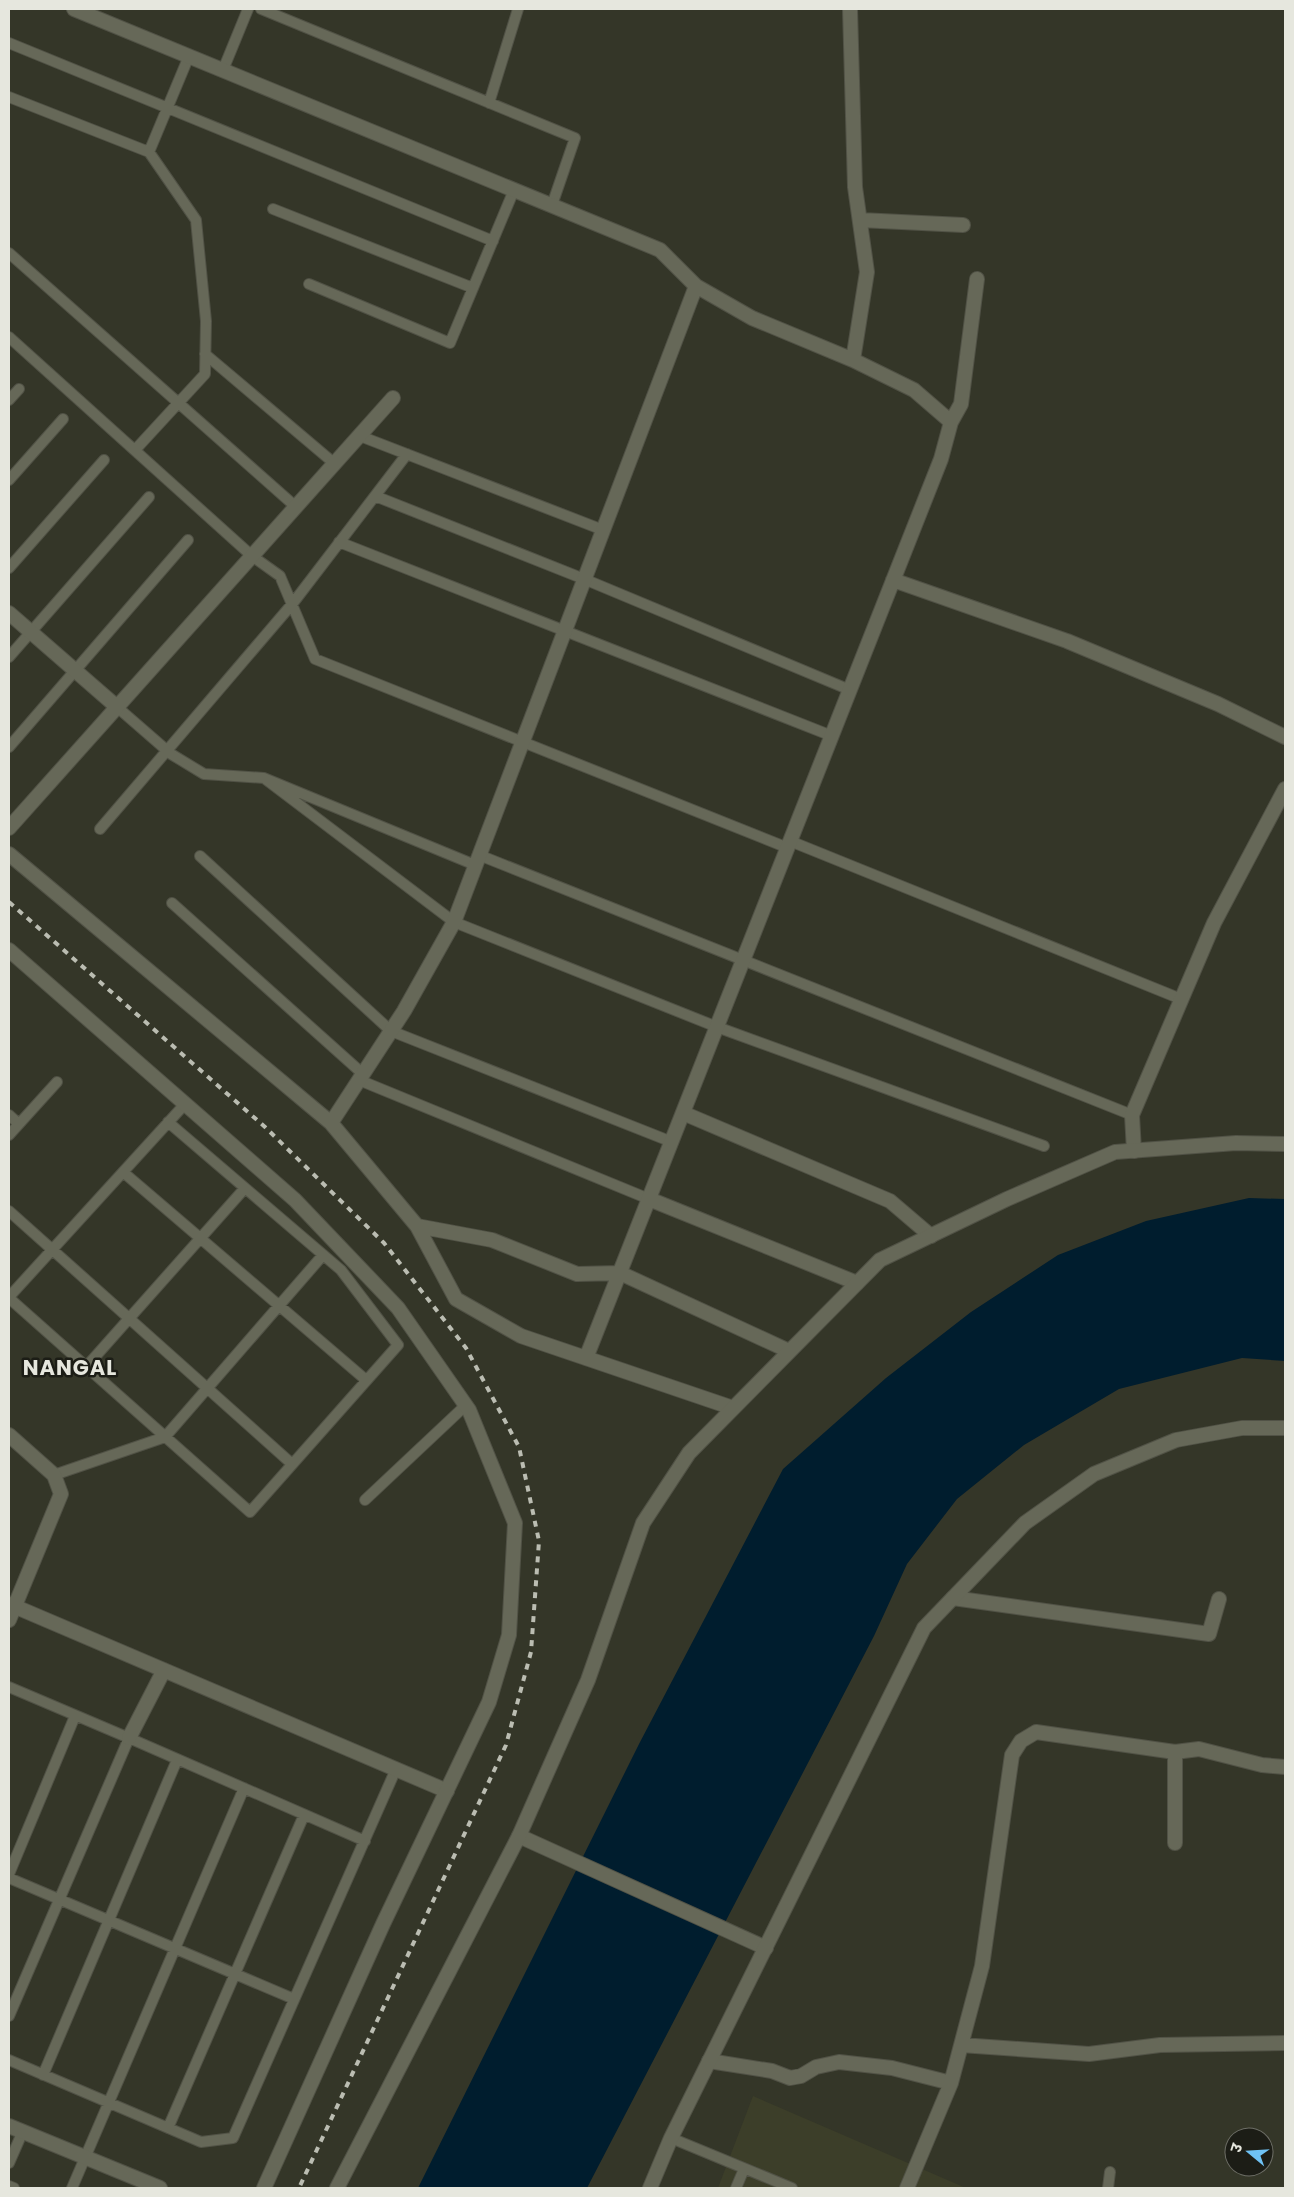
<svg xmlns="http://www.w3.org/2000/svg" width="1294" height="2197" font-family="Poppins,'Noto Sans Devanagari',sans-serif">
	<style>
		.built { fill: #3c3e29 }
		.water { fill: #001d2e }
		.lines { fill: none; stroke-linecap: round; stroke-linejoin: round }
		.service-casing { stroke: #515246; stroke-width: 12 }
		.minor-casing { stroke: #515246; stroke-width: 16 }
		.tertiary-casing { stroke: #515246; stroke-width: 16 }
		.service { stroke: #666858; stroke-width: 10 }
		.minor { stroke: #666858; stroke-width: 14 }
		.tertiary { stroke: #666858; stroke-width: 14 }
		.rail { stroke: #bbbdb2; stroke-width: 4; stroke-dasharray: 6 6; stroke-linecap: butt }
		.labels { text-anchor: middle; stroke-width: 5; stroke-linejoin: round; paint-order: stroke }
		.district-label { font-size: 21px; font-weight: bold; letter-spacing: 1px; fill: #e6e7de; stroke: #1c1d16 }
	</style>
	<rect width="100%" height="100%" fill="#343628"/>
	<path class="built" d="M 753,2096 L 966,2188 L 718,2188 Z"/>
	<path class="water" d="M 1249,1198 L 1285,1199 L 1285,1361 L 1242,1358 L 1119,1389 L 1024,1445 L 957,1499 L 907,1564 L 874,1636 L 587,2188 L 418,2188 L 639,1744 L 783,1469 L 886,1378 L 971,1312 L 1058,1255 L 1146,1221 Z"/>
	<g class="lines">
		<g class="service-casing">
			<path id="service" d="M 261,9 L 575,138 L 552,205
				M 9,43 L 493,241
				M 223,70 L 248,9
				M 9,97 L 149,152
				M 489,103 L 518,9
				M 273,209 L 473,288
				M 9,253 L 296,507
				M 309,284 L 450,343 L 514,190
				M 9,337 L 252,556 L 280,576 L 315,659 L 788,848
				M 205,354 L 335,464
				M 9,400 L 19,389
				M 360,436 L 603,530
				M 135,450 L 205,374 L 206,321 L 196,220 L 149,152 L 189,56
				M 9,480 L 63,419
				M 375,496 L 584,579 L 850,690
				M 339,542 L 832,736
				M 9,568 L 104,460
				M 9,657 L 149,497
				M 117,707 L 171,754 L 204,774 L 264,778 L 475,865
				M 9,747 L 188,540
				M 264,778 L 454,922 L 717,1027 L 1044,1146
				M 100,829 L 293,603 L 407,454
				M 790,841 L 1181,999
				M 479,855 L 1132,1115
				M 200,856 L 391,1031 L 672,1142
				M 172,903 L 363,1074
				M 359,1080 L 649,1199
				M 9,1115 L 19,1124
				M 9,1135 L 57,1082
				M 123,1172 L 366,1380
				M 9,1211 L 292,1464
				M 9,1297 L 185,1104
				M 9,1298 L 250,1512 L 398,1345 L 341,1270 L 168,1122
				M 86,1367 L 245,1188
				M 54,1475 L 165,1437 L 323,1255
				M 365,1500 L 466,1405
				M 9,1687 L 129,1738 L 365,1841
				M 9,1874 L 75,1716
				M 9,1878 L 294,1999
				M 9,2016 L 129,1738
				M 9,2060 L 201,2142 L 233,2138 L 396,1769
				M 43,2075 L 177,1760
				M 168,2128 L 304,1815
				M 671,2138 L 792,2188
				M 9,2163 L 23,2131
				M 9,2186 L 14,2188
				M 72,2188 L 244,1788
				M 736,2188 L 744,2169
				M 1108,2188 L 1110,2172"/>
		</g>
		<g class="minor-casing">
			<path id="minor" d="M 74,9 L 660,250 L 696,286 L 752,318 L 853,360 L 914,390 L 951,422 L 941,459 L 586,1358
				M 850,9 L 855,187 L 867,272 L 853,360
				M 860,220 L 963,225
				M 951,422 L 961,404 L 977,279
				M 893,580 L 1067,641 L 1218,704 L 1285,737
				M 9,613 L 117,707
				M 9,828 L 393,398
				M 9,854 L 331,1123 L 417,1226 L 456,1299 L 521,1336 L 733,1408
				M 683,1113 L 890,1201 L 931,1236
				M 331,1123 L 404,1011 L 454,922 L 696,286
				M 1134,1151 L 1132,1115 L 1214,923 L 1285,789
				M 649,1199 L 857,1283
				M 417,1226 L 492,1240 L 577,1274 L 620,1273 L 789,1351
				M 9,1435 L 54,1475 L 61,1494 L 9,1620
				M 953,1598 L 1209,1634 L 1219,1599
				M 9,1604 L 447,1791
				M 129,1738 L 164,1670
				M 519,1836 L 766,1948
				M 1175,1843 L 1175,1752
				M 961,2045 L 1089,2054 L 1160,2045 L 1285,2043
				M 709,2061 L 772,2071 L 790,2078 L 801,2076 L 816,2067 L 839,2062 L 892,2068 L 951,2083
				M 907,2188 L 951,2083 L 982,1966 L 1012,1755 L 1021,1741 L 1036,1732 L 1175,1752 L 1199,1749 L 1262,1765 L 1285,1767"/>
		</g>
		<g class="tertiary-casing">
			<path id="tertiary" d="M 9,950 L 295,1200 L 398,1308 L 469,1410 L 515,1523 L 509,1635 L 489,1702 L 383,1924 L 264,2188
				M 9,2126 L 160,2188
				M 337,2188 L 519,1836 L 588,1680 L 643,1523 L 689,1453 L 880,1260 L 1007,1199 L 1115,1152 L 1236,1143 L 1285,1144
				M 650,2188 L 671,2138 L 924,1628 L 1025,1523 L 1094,1474 L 1176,1440 L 1242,1428 L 1285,1428"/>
		</g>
		<use href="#service" class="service"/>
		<use href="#minor" class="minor"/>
		<use href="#tertiary" class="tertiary"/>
		<path class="rail" d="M 9,902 L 265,1127 L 384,1243 L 466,1348 L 519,1447 L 539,1541 L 531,1652 L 506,1745 L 299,2188"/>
	</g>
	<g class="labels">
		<g class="district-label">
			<text x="70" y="1375">NANGAL</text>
		</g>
	</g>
	<rect width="1294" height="2197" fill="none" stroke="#e6e7de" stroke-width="20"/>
	<g transform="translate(1249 2152) rotate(288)"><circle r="24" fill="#1c1d16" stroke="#6d6e66"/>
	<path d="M0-4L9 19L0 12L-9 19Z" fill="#6fc2f4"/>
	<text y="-8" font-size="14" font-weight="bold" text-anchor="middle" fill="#e6e7de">उ</text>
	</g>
</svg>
